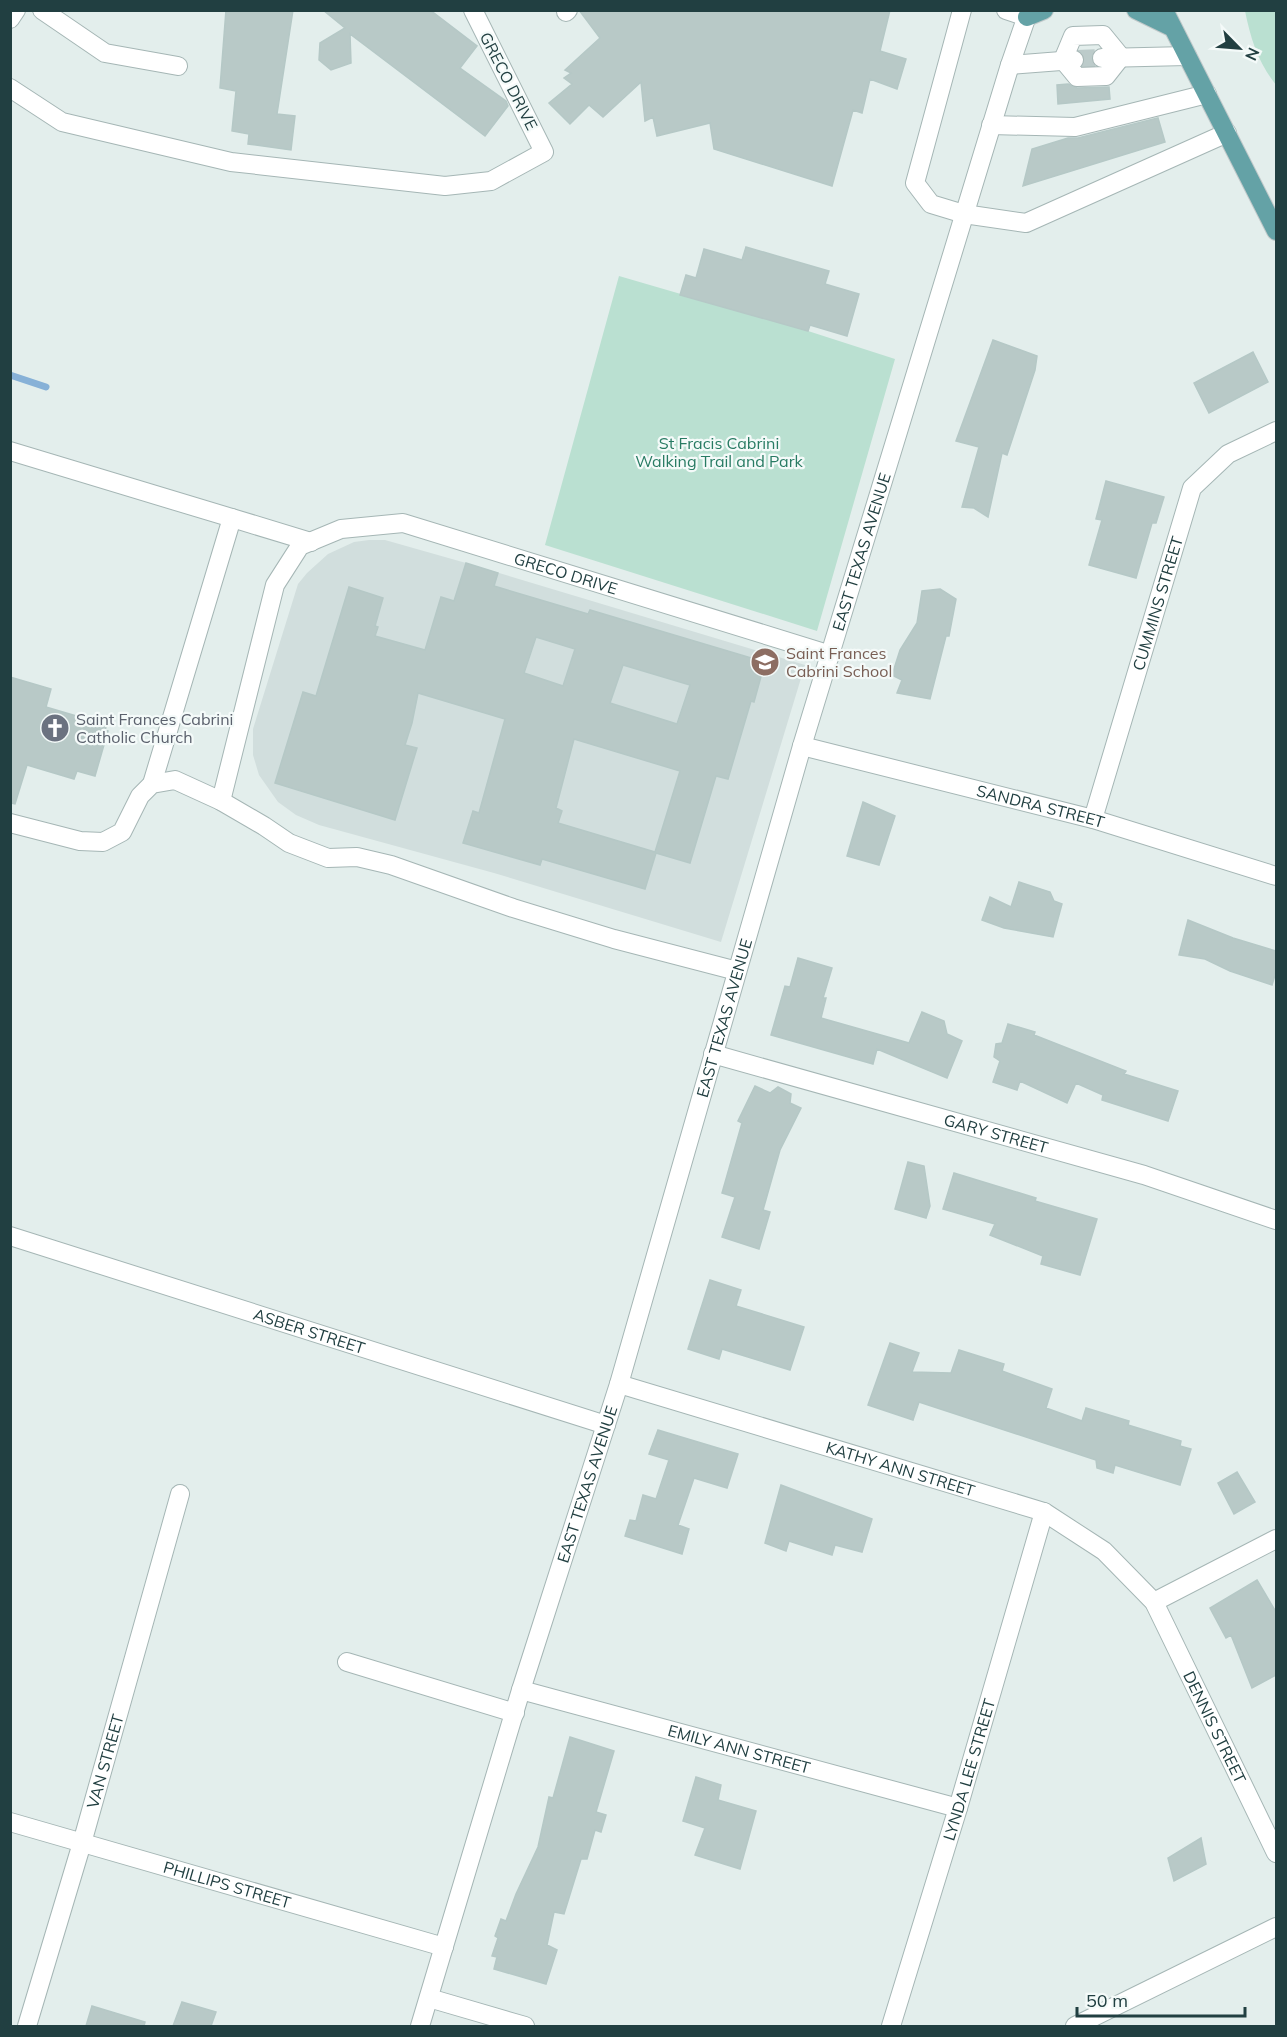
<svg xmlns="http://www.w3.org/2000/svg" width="1287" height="2037" font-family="Mulish,sans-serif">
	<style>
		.built { fill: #d1dedd }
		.green { fill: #bae0d1 }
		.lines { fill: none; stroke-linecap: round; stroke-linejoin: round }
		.stream { stroke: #87b1d7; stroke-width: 7 }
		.building { fill: #b8c9c7; stroke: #b5c8c6; stroke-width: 1.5; fill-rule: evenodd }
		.minor-tunnel { stroke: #bccbca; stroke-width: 18; stroke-dasharray: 18 9; stroke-linecap: butt }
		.minor-casing { stroke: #a5b6b5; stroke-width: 20 }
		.major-casing { stroke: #c1c9ca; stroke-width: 20 }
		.minor { stroke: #fff; stroke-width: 18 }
		.major { stroke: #64a2a6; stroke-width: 18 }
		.labels { text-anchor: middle; stroke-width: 4.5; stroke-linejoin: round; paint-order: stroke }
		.street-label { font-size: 16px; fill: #213f41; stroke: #f4faf9 }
		.park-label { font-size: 16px; fill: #287b63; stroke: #f4faf9 }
		.education-label { font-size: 16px; fill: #785e54; stroke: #f4faf9; text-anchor: start }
		.worship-label { font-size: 16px; fill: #5b616d; stroke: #f4faf9; text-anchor: start }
	</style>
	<rect width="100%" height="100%" fill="#e3eeec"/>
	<path class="built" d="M 369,540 L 385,540 L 466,563 L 805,665 L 721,942 L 494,873 L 319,825 L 296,815 L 278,802 L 259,775 L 253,755 L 253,729 L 298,584 L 307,573 L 328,554 L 354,542 Z"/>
	<path class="green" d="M 1245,11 L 1276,11 L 1276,85 C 1258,62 1251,40 1245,11 Z
		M 619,276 L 808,331 L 895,359 L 817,631 L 545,545 Z"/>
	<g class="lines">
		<path class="stream" d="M 10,375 L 46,387"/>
	</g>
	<path class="building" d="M 226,10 L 293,10 L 277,114 L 295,116 L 291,150 L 248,144 L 249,134 L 232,131 L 236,91 L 220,88 Z
		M 323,10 L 430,10 L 477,46 L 460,68 L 506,101 L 508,106 L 485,136 L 350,34 L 351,63 L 331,70 L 319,60 L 320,43 L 345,28 Z
		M 579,10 L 890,10 L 880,51 L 906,59 L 897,89 L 870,79 L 862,113 L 853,110 L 832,186 L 714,149 L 710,123 L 657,136 L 653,117 L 645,121 L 641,82 L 603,117 L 589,105 L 570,124 L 549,103 L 572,84 L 564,78 L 571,73 L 565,70 L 600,38 Z
		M 1068,84 L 1077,88 L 1109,87 L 1110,99 L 1058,104 L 1057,85 Z
		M 1158,118 L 1165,142 L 1023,186 L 1032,149 L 1068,138 L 1078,138 Z
		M 746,247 L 829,271 L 825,284 L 859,294 L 847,336 L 810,325 L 808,331 L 680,295 L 686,275 L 696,278 L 704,249 L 742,260 Z
		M 993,340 L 1037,356 L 1035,370 L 1007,455 L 1002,453 L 988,517 L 974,508 L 962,507 L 979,447 L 956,441 Z
		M 1253,352 L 1268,382 L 1209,413 L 1194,383 Z
		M 1106,481 L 1164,497 L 1156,523 L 1152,523 L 1136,578 L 1089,565 L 1102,520 L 1096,519 Z
		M 466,563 L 498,573 L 494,586 L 588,614 L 590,610 L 765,662 L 754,702 L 751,701 L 728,779 L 716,776 L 690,863 L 656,853 L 645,889 L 542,859 L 540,865 L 463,843 L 473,811 L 479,813 L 505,719 L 418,693 L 412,723 L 405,745 L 417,748 L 395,820 L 275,783 L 303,692 L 316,696 L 349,587 L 383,598 L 375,626 L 378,627 L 375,636 L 425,650 L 441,597 L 454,601 ZM 536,637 L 575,649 L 563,686 L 524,673 ZM 623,665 L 690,685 L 677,724 L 610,703 ZM 574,739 L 680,771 L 655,852 L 558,823 L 562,811 L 556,808 Z
		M 940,589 L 956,599 L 949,636 L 946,636 L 930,699 L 897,693 L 902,680 L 892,675 L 900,650 L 917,623 L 922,591 Z
		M 10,677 L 51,689 L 46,707 L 107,725 L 105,730 L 108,731 L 95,776 L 77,771 L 74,779 L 27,765 L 15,804 L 10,803 Z
		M 863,802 L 895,816 L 879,865 L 847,856 Z
		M 1019,882 L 1050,892 L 1054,901 L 1062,904 L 1053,937 L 1004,928 L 982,920 L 990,897 L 1011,907 Z
		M 1188,920 L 1233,938 L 1276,951 L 1276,972 L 1272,985 L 1230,971 L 1205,959 L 1179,955 Z
		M 798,958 L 832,968 L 823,998 L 826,998 L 821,1018 L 909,1043 L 922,1012 L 944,1021 L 947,1034 L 962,1041 L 947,1078 L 877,1049 L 873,1064 L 771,1035 L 785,986 L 790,987 Z
		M 1008,1024 L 1035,1032 L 1034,1035 L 1126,1071 L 1124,1074 L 1178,1091 L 1168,1121 L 1102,1100 L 1103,1095 L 1076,1083 L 1067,1103 L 1020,1081 L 1017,1090 L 993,1082 L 1000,1061 L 994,1057 L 996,1044 L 1002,1043 Z
		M 755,1086 L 770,1093 L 778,1087 L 791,1094 L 790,1103 L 801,1108 L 780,1150 L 763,1210 L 770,1212 L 759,1249 L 722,1237 L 735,1197 L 722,1193 L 742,1123 L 738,1121 Z
		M 908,1162 L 924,1166 L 930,1206 L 926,1218 L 895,1209 Z
		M 954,1173 L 1036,1198 L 1035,1201 L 1097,1219 L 1080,1275 L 1041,1264 L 1043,1256 L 990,1235 L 995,1224 L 943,1209 Z
		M 710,1280 L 741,1290 L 736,1306 L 804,1327 L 790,1370 L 722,1349 L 719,1359 L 688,1349 Z
		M 890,1343 L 919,1353 L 912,1372 L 951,1373 L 959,1350 L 1004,1364 L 1002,1371 L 1052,1389 L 1046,1408 L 1082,1421 L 1086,1408 L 1129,1421 L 1128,1425 L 1181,1441 L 1180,1446 L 1191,1449 L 1180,1485 L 1115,1465 L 1113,1473 L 1097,1468 L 1096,1460 L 919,1402 L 913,1420 L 868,1405 Z
		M 658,1430 L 738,1454 L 727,1488 L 694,1478 L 678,1525 L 689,1529 L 682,1554 L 625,1536 L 630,1520 L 636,1521 L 643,1495 L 656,1499 L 669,1460 L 649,1454 Z
		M 1237,1472 L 1255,1502 L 1234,1514 L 1218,1483 Z
		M 781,1485 L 872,1519 L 862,1552 L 835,1545 L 832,1555 L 789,1541 L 786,1551 L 765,1543 Z
		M 1257,1580 L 1276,1612 L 1276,1675 L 1252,1688 L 1231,1635 L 1226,1638 L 1210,1608 Z
		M 570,1737 L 614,1751 L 596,1812 L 606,1815 L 601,1832 L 595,1830 L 587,1859 L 581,1859 L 564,1914 L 554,1912 L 547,1945 L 557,1950 L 546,1984 L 494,1969 L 497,1957 L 492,1956 L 498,1938 L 495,1936 L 501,1919 L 506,1921 L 516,1894 L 538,1847 L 549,1797 L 553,1798 Z
		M 696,1777 L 721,1785 L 718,1800 L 756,1811 L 740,1869 L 695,1855 L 705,1828 L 683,1821 Z
		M 1201,1838 L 1206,1864 L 1174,1881 L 1168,1858 Z
		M 182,2002 L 216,2012 L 211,2026 L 173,2026 Z
		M 92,2006 L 145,2022 L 144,2026 L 86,2026 Z"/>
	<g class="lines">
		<path class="minor-tunnel" d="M 1077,59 L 1102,58"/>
		<g class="minor-casing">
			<g id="minor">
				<path d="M 42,10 L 105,53 L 178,66"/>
				<path d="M 962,10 L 915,183 L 931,204 L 964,214 L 1026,223 L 1227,133"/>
				<path d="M 1006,10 L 1027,17"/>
				<path d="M 566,12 L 568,10"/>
				<path d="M 10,19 L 16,10"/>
				<path d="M 1103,35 L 1121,57 L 1106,76 L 1077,77 L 1063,60 L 1073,36 Z"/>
				<path d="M 1102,58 L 1187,56"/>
				<path d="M 1010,65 L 1074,60"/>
				<path d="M 10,88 L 62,122 L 231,162 L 445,186 L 491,181 L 544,152 L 473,10"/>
				<path d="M 991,125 L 1075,127 L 1207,94"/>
				<path d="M 10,451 L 232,518 L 152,784"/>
				<path d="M 232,518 L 311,542"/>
				<path id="s1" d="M 802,746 L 1093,819 L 1276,876"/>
				<path id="s2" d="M 221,801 L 275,585 L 300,546 L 341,529 L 403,523 L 831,655"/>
				<path id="s3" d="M 1093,819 L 1192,488 L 1228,454 L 1276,431"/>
				<path d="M 10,823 L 80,841 L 103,842 L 122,832 L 140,796 L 152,784 L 175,780 L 221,801 L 264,826 L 289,843 L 328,858 L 357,857 L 391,865 L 513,908 L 614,939 L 737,971"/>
				<path id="s4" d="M 713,1054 L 1144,1175 L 1276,1220"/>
				<path id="s5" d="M 10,1236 L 606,1425"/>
				<path id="s6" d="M 619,1384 L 1044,1512 L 1104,1551 L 1154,1602 L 1276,1853"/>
				<path d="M 1154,1602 L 1276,1539"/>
				<path d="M 347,1662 L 515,1713"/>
				<path id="s7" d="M 521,1690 L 958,1808"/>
				<path id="s8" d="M 10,1822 L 444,1947"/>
				<path d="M 429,1998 L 525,2026"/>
				<path id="s9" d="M 27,2026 L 82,1843 L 180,1494"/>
				<path id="s10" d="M 420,2026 L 521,1690 L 619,1384 L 802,746 L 1010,65 L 1029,10"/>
				<path id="s11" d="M 891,2026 L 958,1808 L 1044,1512"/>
				<path d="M 1075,2026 L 1276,1927"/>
			</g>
		</g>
		<g class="major-casing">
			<path id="major" d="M 1136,10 L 1173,28
				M 1164,10 L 1276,231
				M 1027,17 L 1044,10"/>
		</g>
		<use href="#minor" class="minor"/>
		<use href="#major" class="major"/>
	</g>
	<defs>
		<g id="school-disc" transform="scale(1.5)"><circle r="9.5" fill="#8d6e63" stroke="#f4faf9"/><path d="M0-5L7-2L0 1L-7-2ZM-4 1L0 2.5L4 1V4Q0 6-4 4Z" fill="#fff"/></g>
		<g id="church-disc" transform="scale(1.5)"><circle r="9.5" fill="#6b7280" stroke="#f4faf9"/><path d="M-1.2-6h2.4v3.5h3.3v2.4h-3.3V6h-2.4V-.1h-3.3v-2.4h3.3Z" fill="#fff"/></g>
	</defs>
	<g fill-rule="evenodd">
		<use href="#school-disc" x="765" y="662"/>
		<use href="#church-disc" x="55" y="728"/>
	</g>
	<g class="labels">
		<g class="street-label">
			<text transform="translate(509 81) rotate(63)" y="6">GRECO DRIVE</text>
			<text dy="6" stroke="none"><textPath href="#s10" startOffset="1539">EAST TEXAS AVENUE</textPath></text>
			<text dy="6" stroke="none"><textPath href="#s2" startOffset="546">GRECO DRIVE</textPath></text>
			<text dy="6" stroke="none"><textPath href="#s3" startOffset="225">CUMMINS STREET</textPath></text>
			<text dy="6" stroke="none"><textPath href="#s1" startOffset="246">SANDRA STREET</textPath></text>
			<text dy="6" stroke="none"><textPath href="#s10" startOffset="1053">EAST TEXAS AVENUE</textPath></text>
			<text dy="6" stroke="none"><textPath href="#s4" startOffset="294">GARY STREET</textPath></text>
			<text dy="6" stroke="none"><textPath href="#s5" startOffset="314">ASBER STREET</textPath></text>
			<text dy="6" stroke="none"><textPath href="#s6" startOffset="294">KATHY ANN STREET</textPath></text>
			<text dy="6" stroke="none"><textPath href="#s10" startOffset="567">EAST TEXAS AVENUE</textPath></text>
			<text dy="6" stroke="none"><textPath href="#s6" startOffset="726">DENNIS STREET</textPath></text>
			<text dy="6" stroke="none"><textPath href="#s7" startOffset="226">EMILY ANN STREET</textPath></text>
			<text dy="6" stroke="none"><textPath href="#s9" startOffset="276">VAN STREET</textPath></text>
			<text dy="6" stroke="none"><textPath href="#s11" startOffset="268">LYNDA LEE STREET</textPath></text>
			<text dy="6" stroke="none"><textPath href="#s8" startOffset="226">PHILLIPS STREET</textPath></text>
		</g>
		<g class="park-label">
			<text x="719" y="449">St Fracis Cabrini<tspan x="719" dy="18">Walking Trail and Park</tspan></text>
		</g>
		<g class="education-label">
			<text x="786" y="659">Saint Frances<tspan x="786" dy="18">Cabrini School</tspan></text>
		</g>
		<g class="worship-label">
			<text x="76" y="725">Saint Frances Cabrini<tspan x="76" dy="18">Catholic Church</tspan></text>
		</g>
	</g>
	<rect width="1287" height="2037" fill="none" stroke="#213f41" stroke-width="24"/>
	<g transform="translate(1239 48) rotate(115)" stroke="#f4faf9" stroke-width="4.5" paint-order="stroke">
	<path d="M0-4.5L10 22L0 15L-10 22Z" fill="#213f41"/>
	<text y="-9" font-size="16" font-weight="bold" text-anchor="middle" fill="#213f41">N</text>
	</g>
	<path d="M1077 2007v9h168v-9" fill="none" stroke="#213f41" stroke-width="3"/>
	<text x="1086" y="2007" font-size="18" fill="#213f41" stroke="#f4faf9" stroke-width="4.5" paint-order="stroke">50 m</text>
</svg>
